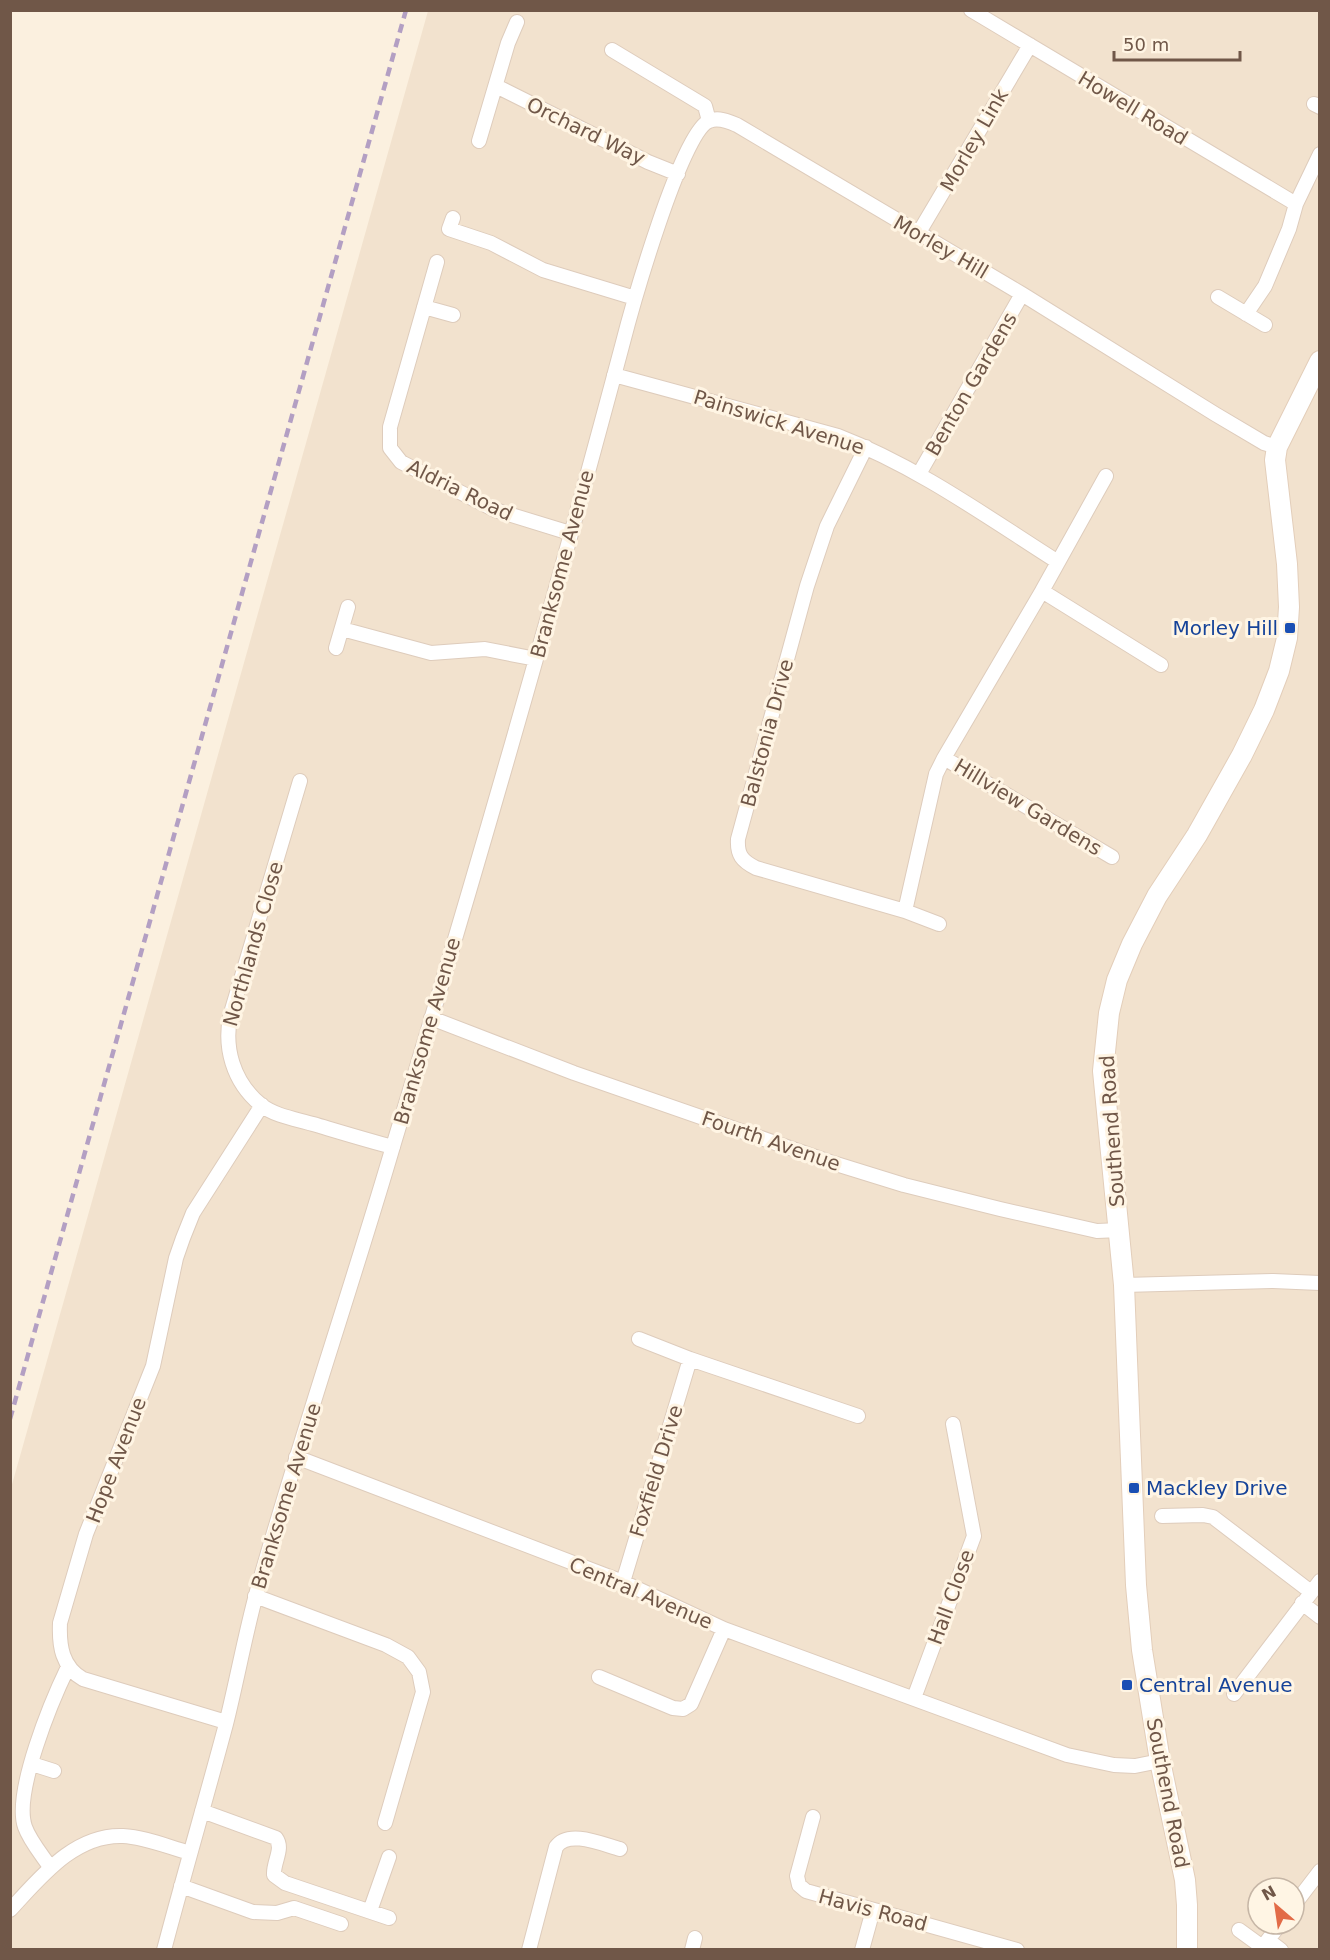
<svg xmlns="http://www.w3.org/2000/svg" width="1330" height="1960" font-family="'DejaVu Sans',sans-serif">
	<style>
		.residential { fill: #f2e2ce; fill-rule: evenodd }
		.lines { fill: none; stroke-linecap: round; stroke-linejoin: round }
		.street-casing { stroke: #deccbc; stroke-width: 16 }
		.secondary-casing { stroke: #e3ceba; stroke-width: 22 }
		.street { stroke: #fff; stroke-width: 14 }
		.secondary { stroke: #fff; stroke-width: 20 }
		.rail { stroke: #b39fc3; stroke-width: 4.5; stroke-dasharray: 9 6; stroke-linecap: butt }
		.transit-dot { fill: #1a4fb4; stroke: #fff5e4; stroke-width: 2 }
		.labels { text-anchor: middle; stroke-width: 6; stroke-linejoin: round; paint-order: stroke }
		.street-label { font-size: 20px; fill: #705748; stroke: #fff5e4 }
		.transit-label { font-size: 20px; fill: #164399; stroke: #fff5e4; text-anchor: start }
	</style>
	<rect width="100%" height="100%" fill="#fbf0df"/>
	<path class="residential" d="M 428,11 L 1319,11 L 1319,1949 L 11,1950 L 11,1488 ZM 1258,1888 L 1294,1888 L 1294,1924 L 1258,1924 Z"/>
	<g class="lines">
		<g class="street-casing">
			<path id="street" d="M 971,10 L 1296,204
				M 612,50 L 705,106 L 709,121
				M 496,86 L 648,162 L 678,174
				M 1314,104 L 1320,107
				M 479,141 L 508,43 L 517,22
				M 453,218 L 449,229 L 491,243 L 543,270 L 635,298
				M 918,234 L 1030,45
				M 437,262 L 390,427 L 390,448 L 401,462 L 495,510 L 570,533
				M 1218,297 L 1265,325
				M 424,307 L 453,315
				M 1246,314 L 1265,286 L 1289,229 L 1296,204 L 1320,154
				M 614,375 L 838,436 C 918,467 987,517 1058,562
				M 866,447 L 827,526 L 807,586 L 738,839 C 737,855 742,861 756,868 L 905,911 L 939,924
				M 919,474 L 1022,294
				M 1042,591 L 1161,665
				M 342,629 L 431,653 L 485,649 L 536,659
				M 336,648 L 348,607
				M 944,758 L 1112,857
				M 300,781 L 231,1013 C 223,1047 233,1082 261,1105 C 275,1116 296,1119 313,1124 C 340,1132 366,1140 393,1147
				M 905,911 L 936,774 L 944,758 L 1042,591 L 1106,476
				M 431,1018 L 574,1073 L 833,1163 L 904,1185 L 1000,1209 L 1097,1231 L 1120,1230
				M 1124,1285 L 1273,1281 L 1320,1283
				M 639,1339 L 690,1359
				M 296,1457 L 623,1582 L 724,1629 L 1067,1755 L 1114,1765 L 1135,1766 L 1160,1761
				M 1162,1516 L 1203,1515 L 1213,1517 L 1311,1592
				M 623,1582 L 690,1359 L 858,1416
				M 255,1596 L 386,1645 L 408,1657 L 419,1672 L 423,1692 L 385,1823
				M 1302,1603 L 1320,1617
				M 599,1677 L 673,1708 L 683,1709 L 691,1704 L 724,1629
				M 1234,1694 L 1320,1581
				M 914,1698 L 974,1536 L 953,1424
				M 226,1722 L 83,1679 C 62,1667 59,1646 60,1623 L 86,1534 L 153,1366 L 176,1258 L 183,1238 L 193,1213 L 262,1105
				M 32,1764 L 54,1771
				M 202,1811 L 276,1838 C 284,1849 273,1862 274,1875 L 285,1883 L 389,1918
				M 813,1817 L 797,1876 L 799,1885 L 806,1891 L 1017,1950
				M 50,1867 C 42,1855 30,1841 25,1827 C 13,1793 52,1700 68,1667
				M 181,1886 L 253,1912 L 277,1913 L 294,1908 L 341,1924
				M 1294,1905 L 1320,1871
				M 10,1910 C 40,1878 74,1834 123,1836 C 145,1837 168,1847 190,1853
				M 370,1911 L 389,1857
				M 1239,1930 L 1261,1946 L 1264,1945 L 1280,1924
				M 1268,1940 L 1281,1950
				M 164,1950 C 184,1874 206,1799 226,1724 C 237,1680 245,1635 257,1591 C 299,1441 350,1293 394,1143 C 474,879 551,613 622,346 C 631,311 681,132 709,121 C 718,117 728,121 737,125 L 1022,294 L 1215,414 L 1264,443 L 1277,447
				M 529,1950 L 556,1847 C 568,1829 602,1844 620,1849
				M 692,1950 L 695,1938
				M 862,1950 L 873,1910"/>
		</g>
		<g class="secondary-casing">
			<path id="secondary" d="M 1187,1950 L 1187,1905 L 1185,1880 L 1160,1761 L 1142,1650 L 1136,1585 L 1124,1285 L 1103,1071 L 1109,1013 L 1117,980 L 1132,944 L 1157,896 L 1197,835 L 1242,755 L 1264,710 L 1279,671 L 1287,638 L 1289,607 L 1287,564 L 1275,460 L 1277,447 L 1320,361"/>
		</g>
		<use href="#street" class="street"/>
		<use href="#secondary" class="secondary"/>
		<path class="rail" d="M 10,1419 L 406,10"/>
	</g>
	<g class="transit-dot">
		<rect x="1284" y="622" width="12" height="12" rx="3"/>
		<rect x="1128" y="1482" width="12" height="12" rx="3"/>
		<rect x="1121" y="1679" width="12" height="12" rx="3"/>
	</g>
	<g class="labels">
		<g class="street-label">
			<text transform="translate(1133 108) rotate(31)" y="7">Howell Road</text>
			<text transform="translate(586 131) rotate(26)" y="7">Orchard Way</text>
			<text transform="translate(974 140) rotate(-60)" y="7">Morley Link</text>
			<text transform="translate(941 247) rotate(30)" y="7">Morley Hill</text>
			<text transform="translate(971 384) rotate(-60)" y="7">Benton Gardens</text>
			<text transform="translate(779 422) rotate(17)" y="7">Painswick Avenue</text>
			<text transform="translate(460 490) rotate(26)" y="7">Aldria Road</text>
			<text transform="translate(562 564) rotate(-75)" y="7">Branksome Avenue</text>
			<text transform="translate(767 733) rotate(-75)" y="7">Balstonia Drive</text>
			<text transform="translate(1028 807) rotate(31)" y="7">Hillview Gardens</text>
			<text transform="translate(253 944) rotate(-74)" y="7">Northlands Close</text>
			<text transform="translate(427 1031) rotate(-74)" y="7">Branksome Avenue</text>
			<text transform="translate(1112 1131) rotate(-94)" y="7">Southend Road</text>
			<text transform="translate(771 1141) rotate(19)" y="7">Fourth Avenue</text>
			<text transform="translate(116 1460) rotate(-69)" y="7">Hope Avenue</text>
			<text transform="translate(656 1471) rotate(-73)" y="7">Foxfield Drive</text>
			<text transform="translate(286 1496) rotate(-73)" y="7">Branksome Avenue</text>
			<text transform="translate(641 1593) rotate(23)" y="7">Central Avenue</text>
			<text transform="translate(951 1597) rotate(-70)" y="7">Hall Close</text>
			<text transform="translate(1168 1793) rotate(79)" y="7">Southend Road</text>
			<text transform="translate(873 1910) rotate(15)" y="7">Havis Road</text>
		</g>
		<g class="transit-label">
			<text x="1278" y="635" text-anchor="end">Morley Hill</text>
			<text x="1146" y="1495">Mackley Drive</text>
			<text x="1139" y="1692">Central Avenue</text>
		</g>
	</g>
	<rect width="1330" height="1960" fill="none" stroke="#705748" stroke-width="24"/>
	<g transform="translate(1276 1906) rotate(331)"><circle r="28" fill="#fff5e4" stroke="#c6b6a6" stroke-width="1.5"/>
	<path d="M0-4.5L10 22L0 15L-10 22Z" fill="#e26b47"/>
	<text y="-9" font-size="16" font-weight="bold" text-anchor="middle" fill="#705748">N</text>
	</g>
	<path d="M1114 51v9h126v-9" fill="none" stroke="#705748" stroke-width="3"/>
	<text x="1123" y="51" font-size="18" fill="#705748" stroke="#fff5e4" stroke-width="4.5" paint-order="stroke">50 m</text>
</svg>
